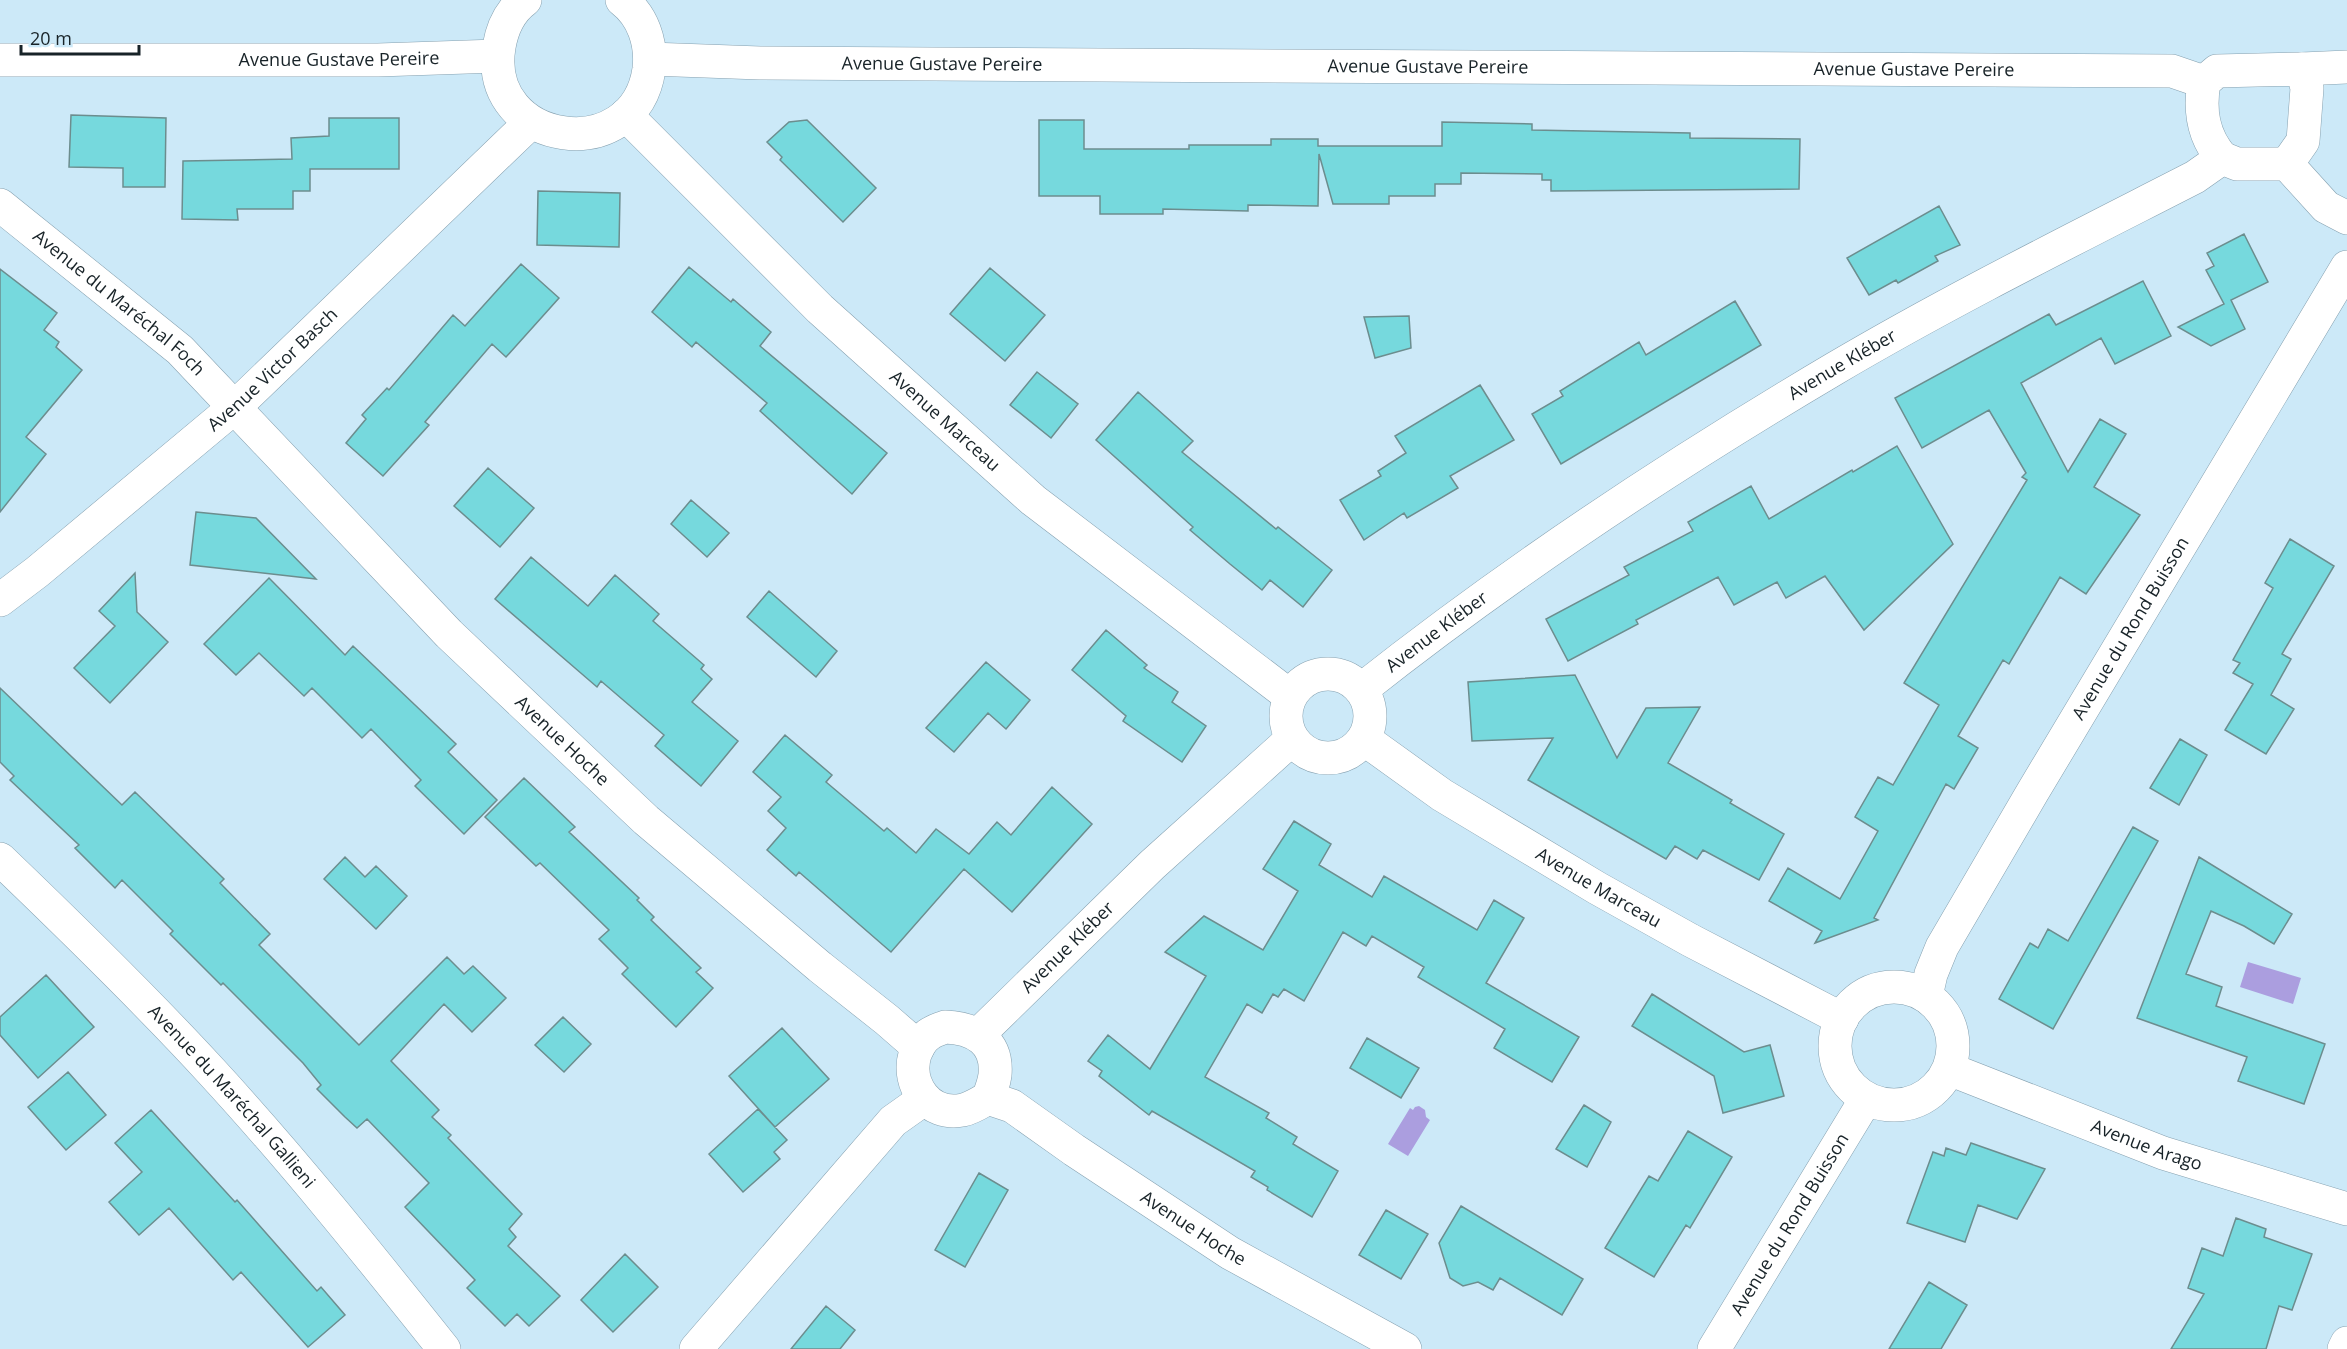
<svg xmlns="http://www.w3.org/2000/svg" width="2347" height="1349" font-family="'Open Sans',sans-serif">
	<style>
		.water { fill: #ab9edf }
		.building { fill: #76d9dd; stroke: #6c8d8e; stroke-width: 1.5 }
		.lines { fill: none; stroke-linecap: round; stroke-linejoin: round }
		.minor-casing { stroke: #86a1b0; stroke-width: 34 }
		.minor { stroke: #fff; stroke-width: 33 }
		.labels { text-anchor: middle; stroke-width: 5; stroke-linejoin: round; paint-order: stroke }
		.street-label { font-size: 18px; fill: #182328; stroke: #cce9f8 }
	</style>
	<rect width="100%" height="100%" fill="#cce9f8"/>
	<path class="water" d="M 2248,962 L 2301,978 L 2293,1004 L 2240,987 Z
		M 1419,1106 L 1425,1110 L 1426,1117 L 1430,1120 L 1408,1156 L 1388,1144 L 1410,1108 L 1413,1110 L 1415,1107 Z"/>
	<path class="building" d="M 71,115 L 166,118 L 165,187 L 123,187 L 123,168 L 69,167 Z
		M 329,118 L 399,118 L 399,169 L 310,169 L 310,191 L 293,191 L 293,209 L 237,209 L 238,220 L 182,219 L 183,161 L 292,159 L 291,138 L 329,136 Z
		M 807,120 L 876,188 L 843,222 L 780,160 L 782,157 L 767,142 L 789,122 Z
		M 1039,120 L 1084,120 L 1084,149 L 1189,149 L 1189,145 L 1271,145 L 1271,139 L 1318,139 L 1318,146 L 1442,146 L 1442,122 L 1532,124 L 1532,130 L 1690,133 L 1690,138 L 1800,139 L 1799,189 L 1551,191 L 1551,180 L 1542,180 L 1542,174 L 1461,173 L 1461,184 L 1435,184 L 1435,196 L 1389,196 L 1389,204 L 1333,204 L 1319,154 L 1318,206 L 1248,205 L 1248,211 L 1163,209 L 1163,214 L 1100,214 L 1100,196 L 1039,196 Z
		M 538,191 L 620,193 L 619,247 L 537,245 Z
		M 1939,206 L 1960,245 L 1935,256 L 1938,261 L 1898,283 L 1896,280 L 1869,295 L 1847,258 Z
		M 2244,234 L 2268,282 L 2231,300 L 2245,329 L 2211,346 L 2178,327 L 2224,304 L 2206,270 L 2214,266 L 2207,253 Z
		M 521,264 L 559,298 L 506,357 L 492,344 L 425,422 L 429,425 L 383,476 L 346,443 L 366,419 L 362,415 L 387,388 L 389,390 L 453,315 L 465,326 Z
		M 689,267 L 731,302 L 733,299 L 771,332 L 760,346 L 887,453 L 852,494 L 760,411 L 767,403 L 696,342 L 692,347 L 652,312 Z
		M 990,268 L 1045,315 L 1005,361 L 950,314 Z
		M 0,269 L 57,313 L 44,330 L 59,342 L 56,347 L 82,370 L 26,437 L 46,454 L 0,512 Z
		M 2143,281 L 2171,336 L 2115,364 L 2101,338 L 2021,383 L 2068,472 L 2100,419 L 2126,434 L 2094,487 L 2140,515 L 2086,594 L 2060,577 L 2009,664 L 2003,660 L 1958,736 L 1978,748 L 1954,789 L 1946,784 L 1874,918 L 1878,920 L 1815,943 L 1822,931 L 1769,901 L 1788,868 L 1840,899 L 1878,831 L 1855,817 L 1878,777 L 1893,785 L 1939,705 L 1904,683 L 2027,480 L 2022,477 L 2026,473 L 1989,410 L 1922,448 L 1895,398 L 2049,314 L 2056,325 Z
		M 1735,301 L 1761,345 L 1561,464 L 1532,414 L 1563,396 L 1560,391 L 1639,342 L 1646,355 Z
		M 1409,316 L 1411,348 L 1375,358 L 1364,317 Z
		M 1037,372 L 1078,404 L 1051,438 L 1010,405 Z
		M 1480,385 L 1514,440 L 1450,476 L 1458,488 L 1407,518 L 1404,513 L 1364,540 L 1340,500 L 1381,476 L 1378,471 L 1406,453 L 1395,436 Z
		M 1138,392 L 1193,441 L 1182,452 L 1276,529 L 1278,527 L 1332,570 L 1303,607 L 1270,580 L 1262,590 L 1230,564 L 1190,530 L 1193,527 L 1096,440 Z
		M 1897,446 L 1953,544 L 1864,630 L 1825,576 L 1786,598 L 1777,582 L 1734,605 L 1718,577 L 1636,620 L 1638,624 L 1568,661 L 1546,619 L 1629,575 L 1624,567 L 1693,531 L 1688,522 L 1751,486 L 1769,519 L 1852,470 L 1853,472 Z
		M 488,468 L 534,508 L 500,547 L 454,506 Z
		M 691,500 L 729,533 L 707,557 L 671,524 Z
		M 196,512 L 256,518 L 316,579 L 190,565 Z
		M 2290,539 L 2334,566 L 2282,654 L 2291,659 L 2271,695 L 2294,709 L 2266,754 L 2225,730 L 2253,684 L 2233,673 L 2240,663 L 2233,660 L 2273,588 L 2265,583 Z
		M 531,557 L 588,606 L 615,575 L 659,614 L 653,621 L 704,665 L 701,669 L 712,679 L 692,702 L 738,741 L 701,786 L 655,746 L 664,735 L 601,681 L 597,687 L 495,599 Z
		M 135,573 L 137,612 L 168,642 L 110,703 L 74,668 L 115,626 L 99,611 Z
		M 269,578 L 345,655 L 353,646 L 456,744 L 448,752 L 497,800 L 464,834 L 415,786 L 421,780 L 371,729 L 362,738 L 312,688 L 304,696 L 259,653 L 236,675 L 204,644 Z
		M 769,591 L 837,651 L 816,677 L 747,617 Z
		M 1106,630 L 1147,665 L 1144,668 L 1178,692 L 1172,702 L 1206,726 L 1182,762 L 1123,721 L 1126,716 L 1072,670 Z
		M 986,662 L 1030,700 L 1006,729 L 988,713 L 954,752 L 926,728 Z
		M 1575,675 L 1617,758 L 1646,708 L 1700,707 L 1668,763 L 1732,800 L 1730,803 L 1784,834 L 1759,880 L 1703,850 L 1697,859 L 1675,846 L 1666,859 L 1528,780 L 1553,738 L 1472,741 L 1468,682 Z
		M 0,688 L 122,805 L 135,792 L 224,879 L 220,883 L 270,934 L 259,945 L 359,1045 L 447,957 L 464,974 L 473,966 L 506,998 L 472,1032 L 444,1004 L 391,1061 L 439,1110 L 432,1117 L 451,1135 L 448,1138 L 522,1214 L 509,1229 L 516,1237 L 508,1246 L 560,1296 L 529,1326 L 517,1314 L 505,1326 L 467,1288 L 475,1280 L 405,1207 L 429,1183 L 367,1119 L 357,1128 L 345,1117 L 317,1089 L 321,1085 L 303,1063 L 223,983 L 221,985 L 170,934 L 173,931 L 122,880 L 115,888 L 75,848 L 79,845 L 10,780 L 14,776 L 0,762 Z
		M 785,735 L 832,775 L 826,782 L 884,831 L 887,828 L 916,853 L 936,829 L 969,854 L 997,822 L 1011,835 L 1052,787 L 1092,824 L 1012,912 L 964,869 L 891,952 L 799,872 L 796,876 L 767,850 L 786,828 L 768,811 L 781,797 L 753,772 Z
		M 2180,739 L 2207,755 L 2179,805 L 2150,788 Z
		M 524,778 L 575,827 L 569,832 L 639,898 L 637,900 L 654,917 L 651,920 L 701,968 L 696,972 L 713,988 L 676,1027 L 622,974 L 628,968 L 599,939 L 609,930 L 540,863 L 536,866 L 485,817 Z
		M 1294,821 L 1331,844 L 1319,865 L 1372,897 L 1384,876 L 1477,930 L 1494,900 L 1524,918 L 1486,983 L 1579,1037 L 1552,1082 L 1494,1048 L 1505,1029 L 1418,977 L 1424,967 L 1372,936 L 1366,946 L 1343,932 L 1304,1001 L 1284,989 L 1278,997 L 1273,994 L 1262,1013 L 1247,1004 L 1205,1077 L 1269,1113 L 1266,1118 L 1297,1137 L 1293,1144 L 1338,1171 L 1312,1217 L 1267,1190 L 1268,1187 L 1251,1177 L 1255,1171 L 1152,1111 L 1149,1115 L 1099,1076 L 1102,1071 L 1088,1061 L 1108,1035 L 1150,1069 L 1206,976 L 1165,952 L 1204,916 L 1263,950 L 1298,891 L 1263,869 Z
		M 2133,827 L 2158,841 L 2053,1029 L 1999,999 L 2030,943 L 2038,948 L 2048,929 L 2068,941 Z
		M 345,857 L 365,877 L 376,866 L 407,896 L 376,929 L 324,879 Z
		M 2199,857 L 2292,914 L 2274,944 L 2244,926 L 2211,911 L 2186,974 L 2222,987 L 2216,1006 L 2325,1044 L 2304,1104 L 2238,1081 L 2247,1057 L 2137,1018 Z
		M 46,975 L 94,1027 L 38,1078 L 0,1035 L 0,1017 Z
		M 1652,994 L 1744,1052 L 1770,1045 L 1784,1096 L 1723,1113 L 1714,1076 L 1632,1026 Z
		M 563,1017 L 591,1044 L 564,1072 L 535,1045 Z
		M 782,1028 L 829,1079 L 775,1127 L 729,1076 Z
		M 1367,1038 L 1419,1068 L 1401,1098 L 1350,1068 Z
		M 68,1072 L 106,1115 L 66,1150 L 28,1107 Z
		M 1584,1105 L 1611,1122 L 1587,1167 L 1556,1149 Z
		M 758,1109 L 787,1140 L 774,1152 L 780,1159 L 743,1192 L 709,1154 Z
		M 151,1110 L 235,1202 L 237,1200 L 317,1291 L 321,1287 L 345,1315 L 308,1347 L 241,1272 L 233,1280 L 169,1208 L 139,1235 L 109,1202 L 142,1172 L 115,1143 Z
		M 1688,1131 L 1732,1157 L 1690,1228 L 1686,1225 L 1654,1277 L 1605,1248 L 1649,1176 L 1658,1181 Z
		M 1971,1143 L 2045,1169 L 2017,1219 L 1978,1205 L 1965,1242 L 1907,1223 L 1933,1152 L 1944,1156 L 1946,1148 L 1966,1155 Z
		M 979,1173 L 1008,1190 L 965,1267 L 935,1250 Z
		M 1461,1206 L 1583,1279 L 1562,1315 L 1500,1278 L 1493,1290 L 1478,1282 L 1463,1286 L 1450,1278 L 1439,1243 Z
		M 1386,1210 L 1428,1234 L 1401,1279 L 1359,1255 Z
		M 2236,1218 L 2266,1229 L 2264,1237 L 2312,1254 L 2292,1310 L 2279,1306 L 2266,1349 L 2171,1349 L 2204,1294 L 2188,1288 L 2202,1248 L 2223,1256 Z
		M 625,1254 L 658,1287 L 613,1332 L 581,1300 Z
		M 1929,1282 L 1967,1305 L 1941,1349 L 1889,1349 Z
		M 826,1306 L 855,1330 L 840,1349 L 791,1349 Z"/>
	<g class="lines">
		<g class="minor-casing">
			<g id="minor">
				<path d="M 525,0 C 510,11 502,29 499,47 C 483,146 635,169 649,69 C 652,43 643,16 622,0"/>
				<path id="s1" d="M 650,59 L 760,63 L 2172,71 L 2204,82"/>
				<path id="s2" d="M 0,60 L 378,60 L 497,56"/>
				<path d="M 2302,69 L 2347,67"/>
				<path id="s3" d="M 626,115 L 820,309 L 1033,500 L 1290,696"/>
				<path d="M 2222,158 C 2203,136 2199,111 2204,82 L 2217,71 L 2302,69 L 2307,88 L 2303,141 L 2287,164"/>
				<path id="s4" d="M 0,205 L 180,350 L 449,634 L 646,820 L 820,967 L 887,1020 L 918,1047"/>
				<path id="s5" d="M 0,600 L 37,572 L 236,406 L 531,122"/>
				<circle cx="1328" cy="716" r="42"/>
				<path id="s6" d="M 1362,689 C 1511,571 1670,466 1834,369 C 1951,300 2074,239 2195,177 L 2222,158 L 2237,164 L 2287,164 L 2326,207 L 2347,218"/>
				<path id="s7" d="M 1364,739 L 1442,795 L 1597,888 L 1690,940 L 1842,1019"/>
				<path id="s8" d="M 0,859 C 72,928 144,998 211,1071 C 293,1160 369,1255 444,1349"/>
				<circle cx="1894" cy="1046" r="59"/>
				<path id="s9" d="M 1926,996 L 1931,974 L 1942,947 L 2032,793 L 2347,267"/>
				<path d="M 945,1027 C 975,1028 998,1042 995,1075 C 994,1082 991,1091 988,1098 C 981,1102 972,1108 963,1110 C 929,1117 906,1085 915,1054 C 918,1047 922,1039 928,1035 C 933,1031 940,1029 945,1027 Z"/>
				<path id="s10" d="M 979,1034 L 1152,865 L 1292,739"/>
				<path id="s11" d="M 1949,1069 L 2163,1153 L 2347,1209"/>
				<path id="s12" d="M 988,1098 L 1012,1106 L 1074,1150 L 1230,1253 L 1405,1349"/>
				<path d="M 696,1349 L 893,1121 L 924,1099"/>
				<path id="s13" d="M 1714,1349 L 1866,1099"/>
				<path d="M 2344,1349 L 2347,1343"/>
			</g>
		</g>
		<use href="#minor" class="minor"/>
	</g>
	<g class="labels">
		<g class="street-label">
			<text dy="6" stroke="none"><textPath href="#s2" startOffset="339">Avenue Gustave Pereire</textPath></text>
			<text dy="6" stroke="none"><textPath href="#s1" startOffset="292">Avenue Gustave Pereire</textPath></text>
			<text dy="6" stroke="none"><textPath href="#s1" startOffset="778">Avenue Gustave Pereire</textPath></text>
			<text dy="6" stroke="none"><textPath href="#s1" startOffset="1264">Avenue Gustave Pereire</textPath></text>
			<text dy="6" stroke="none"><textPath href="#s4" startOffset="154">Avenue du Maréchal Foch</textPath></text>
			<text dy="6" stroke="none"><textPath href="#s6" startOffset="580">Avenue Kléber</textPath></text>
			<text dy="6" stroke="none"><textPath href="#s5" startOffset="357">Avenue Victor Basch</textPath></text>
			<text dy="6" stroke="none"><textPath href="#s3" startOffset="442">Avenue Marceau</textPath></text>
			<text dy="6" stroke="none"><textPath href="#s9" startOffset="422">Avenue du Rond Buisson</textPath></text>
			<text dy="6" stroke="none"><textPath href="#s6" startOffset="94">Avenue Kléber</textPath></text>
			<text dy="6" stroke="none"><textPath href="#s4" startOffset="778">Avenue Hoche</textPath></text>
			<text dy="6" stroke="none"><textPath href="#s7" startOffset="278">Avenue Marceau</textPath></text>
			<text dy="6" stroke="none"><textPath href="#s10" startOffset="124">Avenue Kléber</textPath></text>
			<text dy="6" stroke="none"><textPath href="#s8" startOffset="332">Avenue du Maréchal Gallieni</textPath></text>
			<text dy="6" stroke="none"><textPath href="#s11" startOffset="212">Avenue Arago</textPath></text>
			<text dy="6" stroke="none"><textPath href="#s13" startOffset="146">Avenue du Rond Buisson</textPath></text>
			<text dy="6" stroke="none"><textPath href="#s12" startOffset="244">Avenue Hoche</textPath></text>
		</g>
	</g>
	<path d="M21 45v9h118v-9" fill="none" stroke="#182328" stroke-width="3"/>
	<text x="30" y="45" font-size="18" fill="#182328" stroke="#cce9f8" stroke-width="4.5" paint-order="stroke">20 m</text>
</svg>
